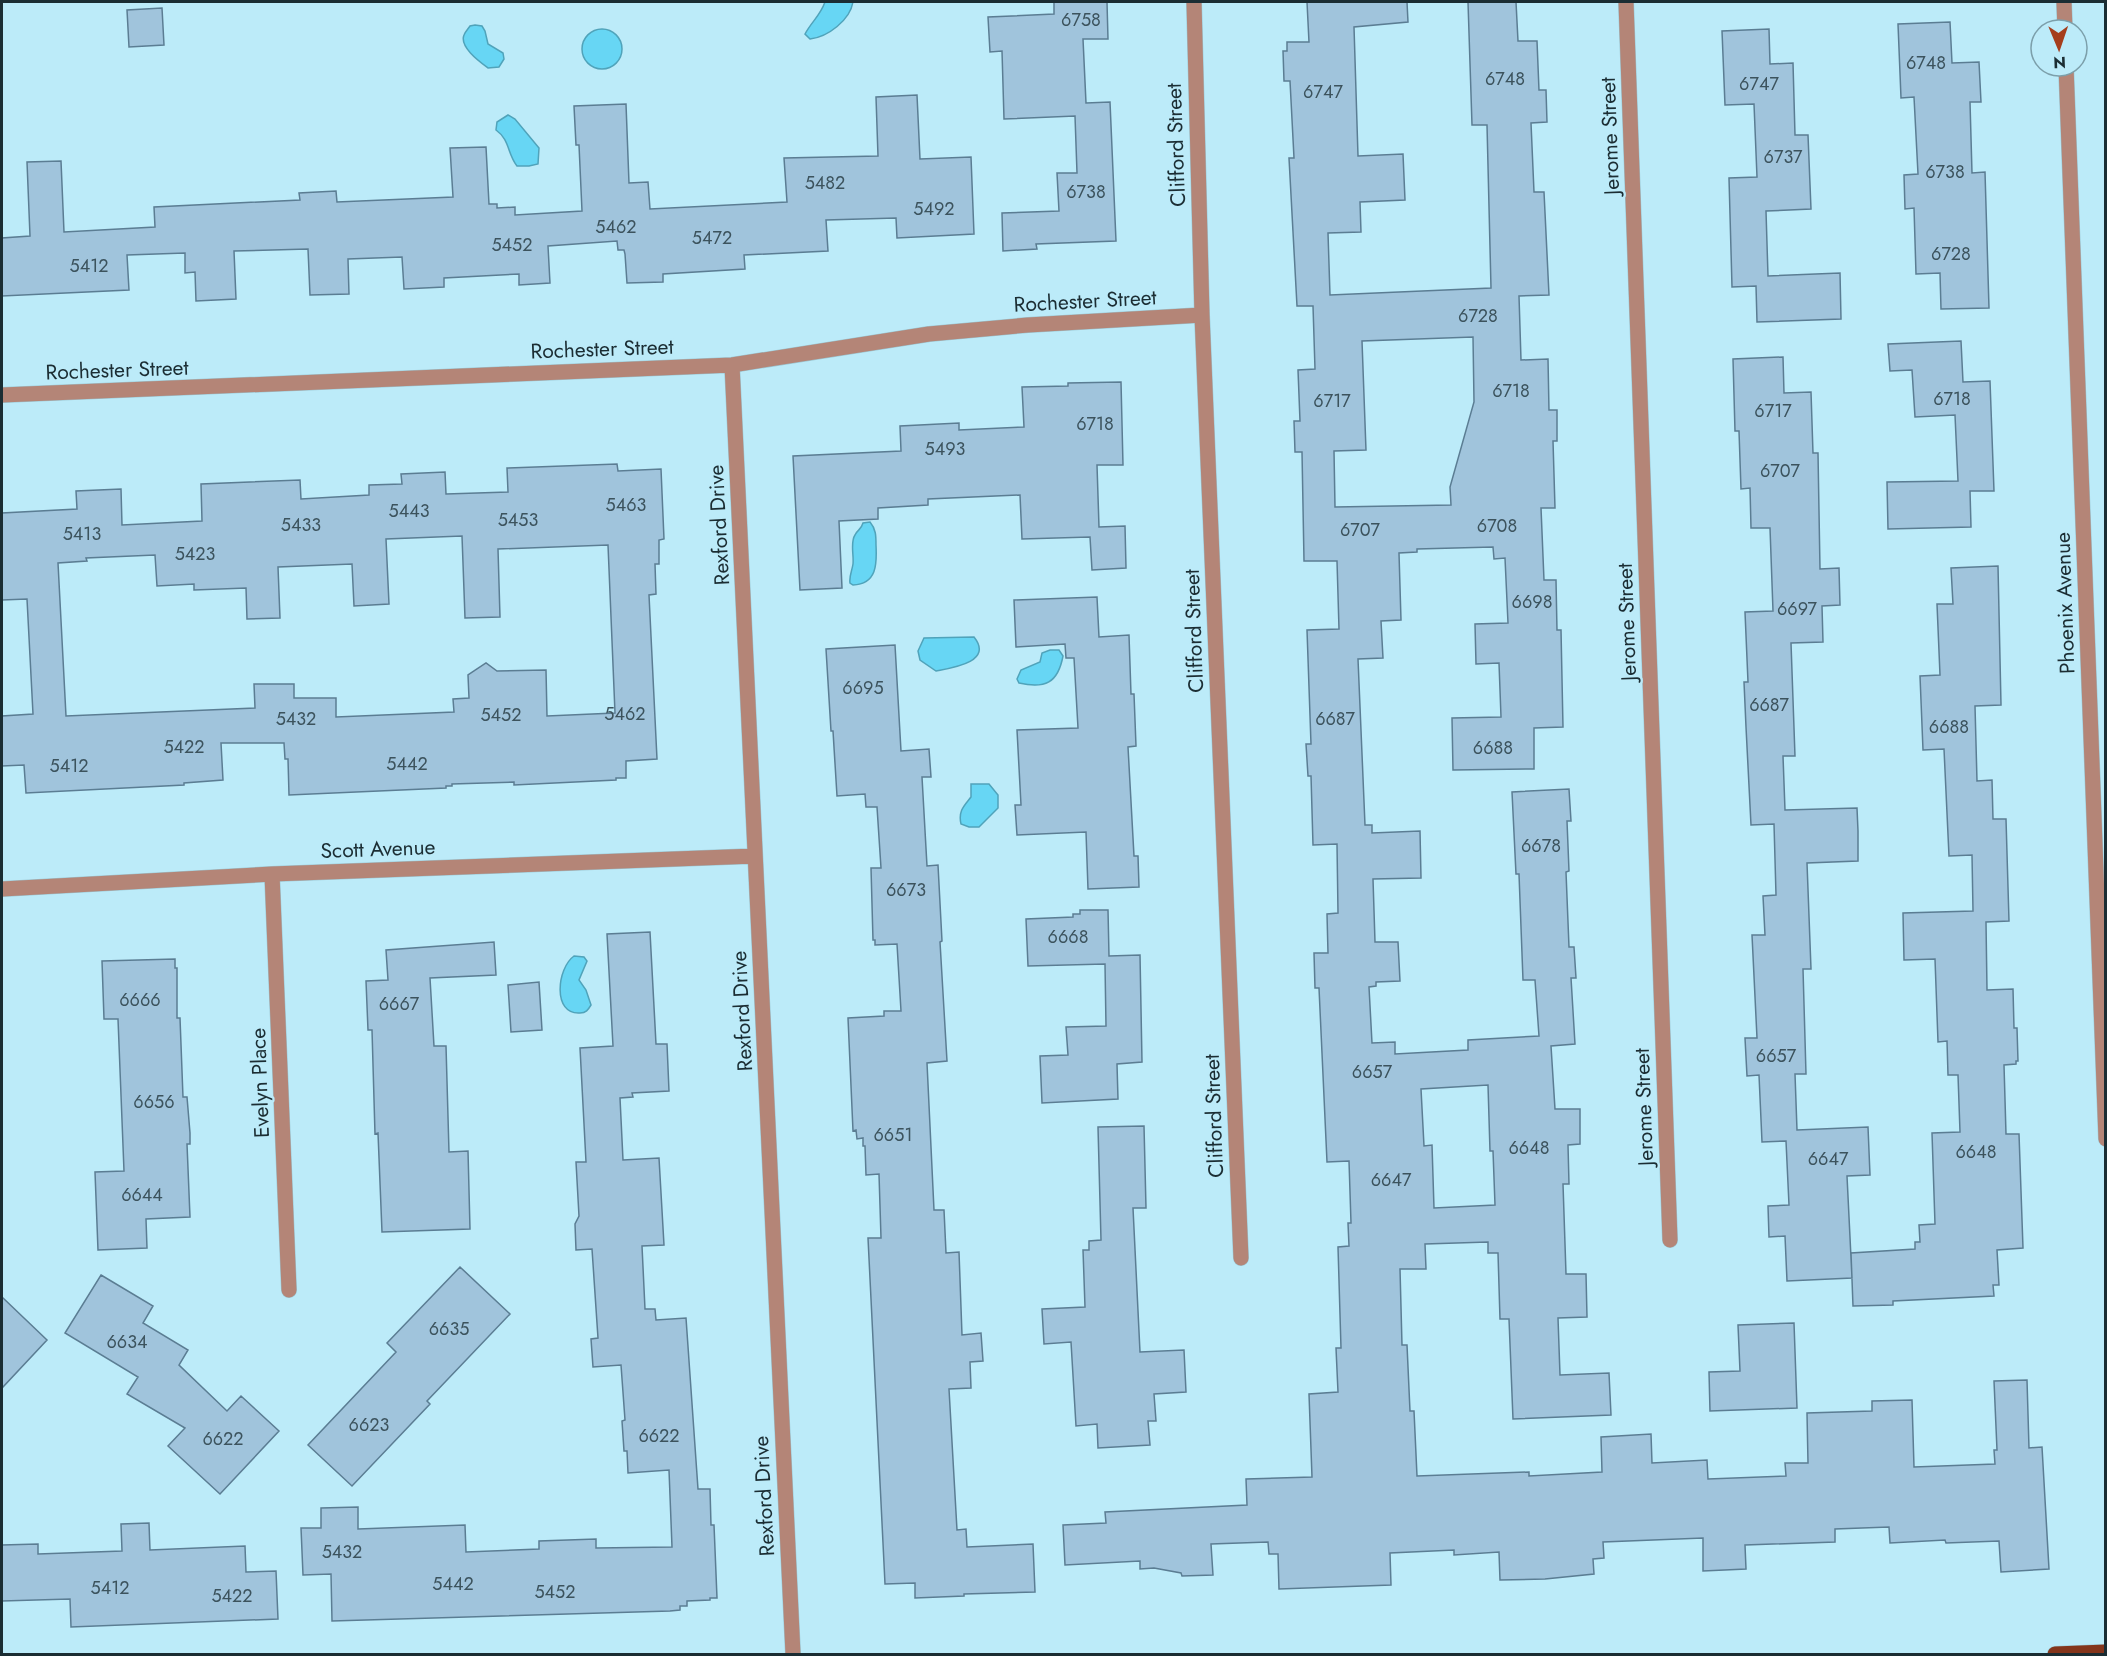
<svg xmlns="http://www.w3.org/2000/svg" width="2107" height="1656" font-family="Jost,sans-serif">
	<style>
		.water { fill: #67d6f4; stroke: #50a3ba; stroke-width: 1.5 }
		.building { fill: #a0c4dc; stroke: #5b7d93; stroke-width: 1.5; fill-rule: evenodd }
		.lines { fill: none; stroke-linecap: round; stroke-linejoin: round }
		.minor-casing { stroke: #9cc5d1; stroke-width: 16 }
		.major-casing { stroke: #9cc5d1; stroke-width: 16 }
		.minor { stroke: #b48577; stroke-width: 15 }
		.major { stroke: #84351b; stroke-width: 15 }
		.labels { text-anchor: middle; stroke-width: 4.5; stroke-linejoin: round; paint-order: stroke }
		.number-label { font-size: 18px; fill: #3c535d }
		.street-label { font-size: 21px; fill: #1b2d33; stroke: #bcebf9 }
	</style>
	<rect width="100%" height="100%" fill="#bcebf9"/>
	<path class="water" d="M 825,2 L 853,2 C 850,20 828,37 810,39 L 805,34 C 812,21 820,16 825,2 Z
		M 475,25 L 482,26 L 485,31 L 488,44 L 503,53 L 504,59 L 499,67 L 488,68 C 480,62 459,47 464,35 C 465,32 468,29 470,26 Z
		M582 49a20 20 0 1 1 40 0a20 20 0 1 1-40 0Z
		M 508,115 L 515,119 L 539,148 L 538,164 L 529,166 L 517,166 C 507,153 510,140 496,130 L 497,122 Z
		M 870,522 C 876,529 876,536 876,545 C 877,564 877,584 853,585 L 850,583 C 849,576 852,571 853,564 C 854,555 850,542 855,535 C 858,529 861,530 863,523 Z
		M 974,637 C 994,662 952,668 936,671 L 920,660 L 918,651 L 924,638 Z
		M 1050,650 L 1059,650 L 1063,656 C 1058,683 1045,689 1019,683 L 1017,679 L 1021,670 L 1040,662 L 1042,653 Z
		M 971,784 L 989,784 L 998,795 L 998,808 L 979,827 L 969,827 L 961,824 C 958,811 964,806 971,797 Z
		M 574,956 L 584,957 L 587,961 L 579,980 L 586,990 L 591,1005 C 588,1010 586,1013 580,1013 C 552,1015 557,968 574,956 Z"/>
	<path class="building" d="M 1054,2 L 1107,2 L 1108,39 L 1083,39 L 1086,103 L 1110,102 L 1116,241 L 1036,244 L 1037,249 L 1003,251 L 1002,213 L 1059,211 L 1057,173 L 1077,173 L 1075,116 L 1004,119 L 1002,51 L 990,52 L 988,17 L 1054,14 Z
		M 1307,2 L 1407,2 L 1408,22 L 1354,27 L 1358,156 L 1403,154 L 1405,200 L 1360,202 L 1361,232 L 1328,233 L 1330,295 L 1491,288 L 1487,125 L 1472,125 L 1468,2 L 1516,2 L 1518,41 L 1537,41 L 1539,90 L 1546,90 L 1547,122 L 1531,123 L 1534,192 L 1544,192 L 1549,295 L 1519,296 L 1521,360 L 1548,359 L 1549,410 L 1557,410 L 1557,441 L 1553,441 L 1555,508 L 1541,508 L 1544,580 L 1556,580 L 1557,630 L 1561,630 L 1563,727 L 1534,728 L 1534,769 L 1453,770 L 1452,718 L 1501,717 L 1499,663 L 1476,664 L 1475,624 L 1508,623 L 1505,558 L 1494,559 L 1493,547 L 1417,549 L 1417,552 L 1399,553 L 1401,620 L 1381,621 L 1383,658 L 1358,659 L 1365,825 L 1372,825 L 1372,833 L 1420,831 L 1421,878 L 1373,879 L 1375,942 L 1398,942 L 1400,981 L 1376,982 L 1376,986 L 1369,987 L 1372,1043 L 1395,1042 L 1395,1054 L 1468,1050 L 1468,1040 L 1539,1036 L 1535,980 L 1523,980 L 1519,874 L 1516,874 L 1512,792 L 1569,789 L 1571,821 L 1567,821 L 1569,871 L 1566,872 L 1569,947 L 1574,947 L 1576,978 L 1571,978 L 1575,1044 L 1551,1046 L 1555,1109 L 1580,1109 L 1580,1144 L 1568,1145 L 1569,1184 L 1563,1184 L 1566,1274 L 1586,1274 L 1587,1317 L 1558,1318 L 1560,1375 L 1609,1373 L 1611,1415 L 1513,1419 L 1509,1319 L 1500,1319 L 1498,1253 L 1488,1253 L 1488,1242 L 1425,1244 L 1426,1269 L 1400,1269 L 1402,1345 L 1407,1345 L 1410,1411 L 1414,1411 L 1417,1476 L 1529,1472 L 1529,1476 L 1602,1472 L 1601,1437 L 1651,1434 L 1652,1463 L 1707,1460 L 1708,1479 L 1786,1476 L 1785,1463 L 1808,1463 L 1807,1413 L 1872,1411 L 1872,1401 L 1912,1400 L 1914,1467 L 1995,1464 L 1994,1450 L 1997,1450 L 1994,1381 L 2027,1380 L 2029,1448 L 2042,1447 L 2049,1569 L 2001,1572 L 1999,1541 L 1946,1543 L 1945,1540 L 1890,1543 L 1889,1527 L 1835,1529 L 1835,1542 L 1745,1545 L 1746,1569 L 1703,1571 L 1703,1538 L 1603,1542 L 1604,1558 L 1593,1559 L 1594,1574 L 1545,1579 L 1500,1580 L 1499,1552 L 1454,1555 L 1454,1550 L 1390,1553 L 1391,1585 L 1279,1589 L 1278,1554 L 1269,1554 L 1268,1542 L 1211,1544 L 1213,1575 L 1182,1576 L 1181,1573 L 1154,1568 L 1140,1569 L 1140,1561 L 1065,1565 L 1063,1525 L 1106,1523 L 1105,1512 L 1247,1505 L 1246,1479 L 1312,1477 L 1309,1394 L 1338,1392 L 1336,1348 L 1341,1348 L 1338,1247 L 1349,1246 L 1348,1223 L 1351,1223 L 1349,1161 L 1327,1162 L 1319,988 L 1315,988 L 1314,953 L 1328,953 L 1327,914 L 1338,913 L 1337,844 L 1313,845 L 1311,776 L 1308,776 L 1306,744 L 1311,744 L 1307,630 L 1339,629 L 1337,561 L 1304,561 L 1302,452 L 1295,452 L 1294,421 L 1300,421 L 1298,370 L 1315,369 L 1313,306 L 1297,306 L 1289,158 L 1294,158 L 1290,81 L 1284,81 L 1283,51 L 1287,51 L 1287,42 L 1309,42 ZM 1473,337 L 1474,402 L 1450,487 L 1451,505 L 1335,507 L 1334,451 L 1366,450 L 1362,341 ZM 1488,1085 L 1490,1151 L 1493,1151 L 1495,1205 L 1434,1208 L 1432,1145 L 1424,1146 L 1421,1089 Z
		M 162,8 L 164,45 L 129,47 L 127,10 Z
		M 1950,22 L 1952,63 L 1979,62 L 1981,102 L 1970,102 L 1972,173 L 1985,172 L 1989,308 L 1941,309 L 1940,273 L 1916,274 L 1914,208 L 1905,209 L 1904,175 L 1918,174 L 1914,97 L 1901,98 L 1898,24 Z
		M 1769,29 L 1770,64 L 1793,63 L 1795,135 L 1808,135 L 1811,209 L 1766,211 L 1768,276 L 1840,273 L 1841,319 L 1757,322 L 1756,286 L 1732,287 L 1729,178 L 1757,177 L 1754,104 L 1725,105 L 1722,31 Z
		M 917,95 L 920,159 L 971,157 L 974,234 L 897,238 L 896,218 L 826,220 L 828,251 L 744,255 L 745,269 L 663,274 L 663,282 L 627,283 L 625,254 L 624,250 L 618,250 L 617,241 L 548,246 L 550,283 L 519,285 L 519,274 L 444,278 L 444,287 L 404,289 L 402,257 L 348,259 L 349,294 L 310,295 L 308,249 L 234,251 L 236,299 L 196,301 L 195,272 L 185,273 L 185,253 L 127,255 L 129,290 L 2,296 L 2,238 L 30,236 L 27,162 L 61,161 L 64,232 L 155,227 L 154,207 L 300,200 L 299,193 L 336,191 L 337,202 L 453,197 L 450,148 L 486,147 L 489,204 L 497,204 L 497,208 L 515,207 L 515,215 L 582,211 L 579,145 L 576,145 L 574,106 L 626,104 L 629,183 L 648,182 L 650,209 L 787,202 L 784,158 L 878,156 L 876,97 Z
		M 1961,341 L 1963,382 L 1990,381 L 1994,491 L 1970,491 L 1971,527 L 1888,529 L 1887,482 L 1958,481 L 1955,415 L 1915,417 L 1912,370 L 1890,371 L 1888,344 Z
		M 1783,357 L 1784,393 L 1811,392 L 1813,453 L 1818,453 L 1820,569 L 1839,568 L 1840,605 L 1822,606 L 1823,642 L 1791,643 L 1795,756 L 1783,756 L 1785,810 L 1857,808 L 1858,831 L 1858,861 L 1807,863 L 1811,969 L 1803,969 L 1806,1074 L 1795,1074 L 1797,1130 L 1868,1127 L 1870,1175 L 1847,1176 L 1852,1278 L 1787,1281 L 1785,1236 L 1769,1237 L 1768,1206 L 1789,1205 L 1786,1141 L 1762,1142 L 1759,1075 L 1747,1076 L 1745,1038 L 1757,1038 L 1752,935 L 1765,935 L 1763,896 L 1776,895 L 1774,824 L 1751,825 L 1746,727 L 1744,682 L 1748,682 L 1745,612 L 1773,611 L 1770,528 L 1751,528 L 1750,488 L 1741,489 L 1739,431 L 1735,431 L 1733,359 Z
		M 1121,382 L 1123,465 L 1097,465 L 1099,527 L 1125,526 L 1126,568 L 1092,570 L 1090,537 L 1022,539 L 1020,495 L 928,499 L 928,505 L 878,508 L 878,519 L 839,521 L 842,588 L 800,590 L 793,456 L 901,451 L 900,426 L 959,423 L 959,430 L 1024,427 L 1022,387 L 1068,386 L 1068,383 Z
		M 617,464 L 618,471 L 661,469 L 664,539 L 659,540 L 659,564 L 655,564 L 656,594 L 649,595 L 657,759 L 626,761 L 626,778 L 616,778 L 616,780 L 514,785 L 514,782 L 452,784 L 452,786 L 446,786 L 446,788 L 289,795 L 288,759 L 285,759 L 284,743 L 221,743 L 223,780 L 184,783 L 184,785 L 26,793 L 24,765 L 2,766 L 2,716 L 33,714 L 27,599 L 2,600 L 2,513 L 77,509 L 76,491 L 121,489 L 122,525 L 202,521 L 201,484 L 300,480 L 301,499 L 369,495 L 369,485 L 402,484 L 401,474 L 445,472 L 446,494 L 508,492 L 507,468 ZM 462,536 L 465,618 L 500,617 L 498,549 L 608,545 L 615,713 L 547,716 L 546,670 L 497,671 L 486,663 L 468,675 L 469,698 L 453,699 L 454,712 L 336,717 L 336,698 L 294,698 L 294,684 L 254,684 L 255,708 L 66,716 L 58,563 L 87,561 L 86,558 L 155,555 L 157,586 L 194,584 L 194,590 L 246,588 L 247,619 L 280,618 L 278,567 L 352,564 L 354,606 L 389,604 L 386,539 Z
		M 1998,566 L 2001,705 L 1975,706 L 1977,781 L 1992,780 L 1993,819 L 2006,819 L 2009,921 L 1986,922 L 1987,990 L 2013,989 L 2014,1028 L 2017,1028 L 2018,1061 L 2016,1061 L 2016,1064 L 2004,1065 L 2006,1134 L 2019,1134 L 2023,1248 L 1997,1250 L 1999,1285 L 1993,1285 L 1994,1296 L 1893,1301 L 1893,1305 L 1853,1306 L 1851,1253 L 1915,1249 L 1915,1242 L 1920,1242 L 1919,1225 L 1935,1224 L 1932,1133 L 1960,1132 L 1958,1075 L 1948,1075 L 1947,1041 L 1938,1042 L 1935,959 L 1904,960 L 1903,913 L 1973,911 L 1972,855 L 1949,856 L 1944,749 L 1923,750 L 1920,676 L 1940,675 L 1937,604 L 1953,604 L 1951,568 Z
		M 1097,597 L 1099,637 L 1129,635 L 1131,694 L 1134,694 L 1136,746 L 1128,747 L 1134,856 L 1138,856 L 1139,887 L 1088,889 L 1086,832 L 1017,835 L 1015,805 L 1021,805 L 1017,730 L 1078,728 L 1074,658 L 1066,658 L 1065,644 L 1016,647 L 1014,600 Z
		M 895,645 L 901,751 L 929,749 L 931,777 L 922,777 L 927,866 L 938,865 L 942,941 L 940,942 L 947,1061 L 927,1063 L 934,1210 L 944,1210 L 946,1253 L 959,1252 L 962,1335 L 981,1333 L 983,1361 L 970,1362 L 971,1388 L 949,1389 L 957,1530 L 966,1529 L 967,1547 L 1033,1544 L 1035,1592 L 964,1594 L 964,1596 L 915,1598 L 915,1583 L 885,1584 L 868,1238 L 881,1238 L 879,1174 L 866,1175 L 865,1146 L 863,1146 L 863,1138 L 857,1139 L 856,1130 L 853,1131 L 848,1018 L 884,1016 L 884,1011 L 901,1011 L 897,944 L 875,945 L 875,940 L 873,940 L 871,868 L 881,868 L 877,807 L 866,807 L 865,794 L 837,796 L 833,731 L 831,731 L 826,649 Z
		M 1080,910 L 1108,910 L 1109,956 L 1140,955 L 1142,1062 L 1117,1064 L 1118,1099 L 1042,1103 L 1040,1056 L 1068,1055 L 1066,1027 L 1106,1026 L 1105,964 L 1028,966 L 1026,919 L 1073,917 L 1073,914 L 1080,914 Z
		M 650,932 L 656,1044 L 667,1044 L 669,1091 L 632,1093 L 633,1097 L 620,1098 L 623,1160 L 659,1158 L 664,1245 L 642,1246 L 645,1309 L 655,1309 L 656,1320 L 686,1318 L 698,1489 L 710,1489 L 711,1525 L 714,1525 L 717,1598 L 710,1598 L 710,1600 L 687,1601 L 687,1606 L 680,1606 L 680,1610 L 670,1611 L 332,1621 L 331,1574 L 303,1575 L 301,1528 L 321,1528 L 321,1508 L 358,1507 L 358,1529 L 465,1525 L 466,1552 L 539,1549 L 539,1541 L 596,1539 L 596,1548 L 672,1547 L 669,1470 L 628,1473 L 627,1451 L 624,1451 L 622,1421 L 625,1420 L 621,1365 L 593,1367 L 591,1339 L 598,1338 L 592,1249 L 576,1250 L 575,1224 L 579,1216 L 576,1162 L 586,1162 L 580,1048 L 613,1046 L 607,934 Z
		M 494,942 L 496,975 L 430,978 L 434,1046 L 446,1046 L 449,1152 L 468,1151 L 470,1229 L 382,1232 L 378,1133 L 375,1134 L 372,1030 L 368,1030 L 366,981 L 388,980 L 386,950 Z
		M 175,959 L 175,968 L 177,968 L 177,1018 L 180,1018 L 183,1097 L 187,1097 L 190,1133 L 190,1144 L 187,1144 L 190,1217 L 146,1219 L 147,1248 L 98,1250 L 95,1172 L 124,1171 L 118,1019 L 104,1019 L 102,961 Z
		M 539,982 L 542,1030 L 511,1032 L 508,985 Z
		M 1144,1126 L 1146,1208 L 1133,1208 L 1140,1352 L 1184,1350 L 1186,1392 L 1154,1394 L 1156,1421 L 1148,1421 L 1150,1445 L 1098,1448 L 1097,1424 L 1076,1426 L 1071,1342 L 1044,1344 L 1042,1309 L 1085,1307 L 1083,1250 L 1089,1250 L 1089,1241 L 1101,1240 L 1098,1127 Z
		M 460,1267 L 510,1314 L 427,1401 L 430,1404 L 352,1486 L 308,1445 L 396,1352 L 387,1343 Z
		M 101,1275 L 153,1306 L 143,1323 L 188,1350 L 179,1365 L 227,1411 L 241,1396 L 279,1431 L 220,1494 L 168,1446 L 185,1428 L 127,1394 L 138,1377 L 65,1333 Z
		M 2,1297 L 47,1340 L 2,1388 Z
		M 1794,1323 L 1797,1408 L 1710,1411 L 1709,1372 L 1740,1371 L 1738,1325 Z
		M 149,1523 L 150,1550 L 245,1546 L 246,1572 L 276,1571 L 278,1619 L 71,1627 L 70,1599 L 2,1601 L 2,1545 L 38,1544 L 38,1554 L 122,1551 L 121,1524 Z"/>
	<g class="lines">
		<g class="minor-casing">
			<path id="minor" d="M 1194,2 L 1202,315 L 1241,1258
				M 1626,2 L 1670,1240
				M 2064,2 L 2065,30
				M 2066,66 L 2106,1139
				M 732,365 L 793,1654
				M 2,395 L 732,365 L 929,334 L 1028,325 L 1202,315
				M 272,874 L 289,1290
				M 2,889 L 272,874 L 755,856"/>
		</g>
		<g class="major-casing">
			<path id="major" d="M 2055,1654 L 2106,1652"/>
		</g>
		<use href="#minor" class="minor"/>
		<use href="#major" class="major"/>
	</g>
	<g class="labels">
		<g class="number-label">
			<text x="1081" y="26">6758</text>
			<text x="1926" y="69">6748</text>
			<text x="1505" y="85">6748</text>
			<text x="1759" y="90">6747</text>
			<text x="1323" y="98">6747</text>
			<text x="1783" y="163">6737</text>
			<text x="1945" y="178">6738</text>
			<text x="825" y="189">5482</text>
			<text x="1086" y="198">6738</text>
			<text x="934" y="215">5492</text>
			<text x="616" y="233">5462</text>
			<text x="712" y="244">5472</text>
			<text x="512" y="251">5452</text>
			<text x="1951" y="260">6728</text>
			<text x="89" y="272">5412</text>
			<text x="1478" y="322">6728</text>
			<text x="1511" y="397">6718</text>
			<text x="1952" y="405">6718</text>
			<text x="1332" y="407">6717</text>
			<text x="1773" y="417">6717</text>
			<text x="1095" y="430">6718</text>
			<text x="945" y="455">5493</text>
			<text x="1780" y="477">6707</text>
			<text x="626" y="511">5463</text>
			<text x="409" y="517">5443</text>
			<text x="518" y="526">5453</text>
			<text x="301" y="531">5433</text>
			<text x="1497" y="532">6708</text>
			<text x="1360" y="536">6707</text>
			<text x="82" y="540">5413</text>
			<text x="195" y="560">5423</text>
			<text x="1532" y="608">6698</text>
			<text x="1797" y="615">6697</text>
			<text x="863" y="694">6695</text>
			<text x="1769" y="711">6687</text>
			<text x="625" y="720">5462</text>
			<text x="501" y="721">5452</text>
			<text x="296" y="725">5432</text>
			<text x="1335" y="725">6687</text>
			<text x="1949" y="733">6688</text>
			<text x="184" y="753">5422</text>
			<text x="1493" y="754">6688</text>
			<text x="407" y="770">5442</text>
			<text x="69" y="772">5412</text>
			<text x="1541" y="852">6678</text>
			<text x="906" y="896">6673</text>
			<text x="1068" y="943">6668</text>
			<text x="140" y="1006">6666</text>
			<text x="399" y="1010">6667</text>
			<text x="1776" y="1062">6657</text>
			<text x="1372" y="1078">6657</text>
			<text x="154" y="1108">6656</text>
			<text x="893" y="1141">6651</text>
			<text x="1529" y="1154">6648</text>
			<text x="1976" y="1158">6648</text>
			<text x="1828" y="1165">6647</text>
			<text x="1391" y="1186">6647</text>
			<text x="142" y="1201">6644</text>
			<text x="449" y="1335">6635</text>
			<text x="127" y="1348">6634</text>
			<text x="369" y="1431">6623</text>
			<text x="659" y="1442">6622</text>
			<text x="223" y="1445">6622</text>
			<text x="342" y="1558">5432</text>
			<text x="453" y="1590">5442</text>
			<text x="110" y="1594">5412</text>
			<text x="555" y="1598">5452</text>
			<text x="232" y="1602">5422</text>
		</g>
		<g class="street-label">
			<text transform="translate(1610 136) rotate(-92)" y="7">Jerome Street</text>
			<text transform="translate(1176 145) rotate(-92)" y="7">Clifford Street</text>
			<text transform="translate(1085 301) rotate(-3)" y="7">Rochester Street</text>
			<text transform="translate(602 349) rotate(-2)" y="7">Rochester Street</text>
			<text transform="translate(117 370) rotate(-2)" y="7">Rochester Street</text>
			<text transform="translate(719 525) rotate(-93)" y="7">Rexford Drive</text>
			<text transform="translate(2065 603) rotate(-92)" y="7">Phoenix Avenue</text>
			<text transform="translate(1627 622) rotate(-92)" y="7">Jerome Street</text>
			<text transform="translate(1194 631) rotate(-92)" y="7">Clifford Street</text>
			<text transform="translate(378 849) rotate(-2)" y="7">Scott Avenue</text>
			<text transform="translate(742 1011) rotate(-93)" y="7">Rexford Drive</text>
			<text transform="translate(260 1083) rotate(-92)" y="7">Evelyn Place</text>
			<text transform="translate(1644 1107) rotate(-92)" y="7">Jerome Street</text>
			<text transform="translate(1214 1116) rotate(-92)" y="7">Clifford Street</text>
			<text transform="translate(764 1496) rotate(-93)" y="7">Rexford Drive</text>
		</g>
	</g>
	<rect width="2107" height="1656" fill="none" stroke="#1b2d33" stroke-width="6"/>
	<g transform="translate(2059 48) rotate(178)"><circle r="28" fill="#bcebf9" stroke="#7c9faa" stroke-width="1.5"/>
	<path d="M0-4.5L10 22L0 15L-10 22Z" fill="#a53e1c"/>
	<text y="-9" font-size="16" font-weight="bold" text-anchor="middle" fill="#1b2d33">N</text>
	</g>
</svg>
